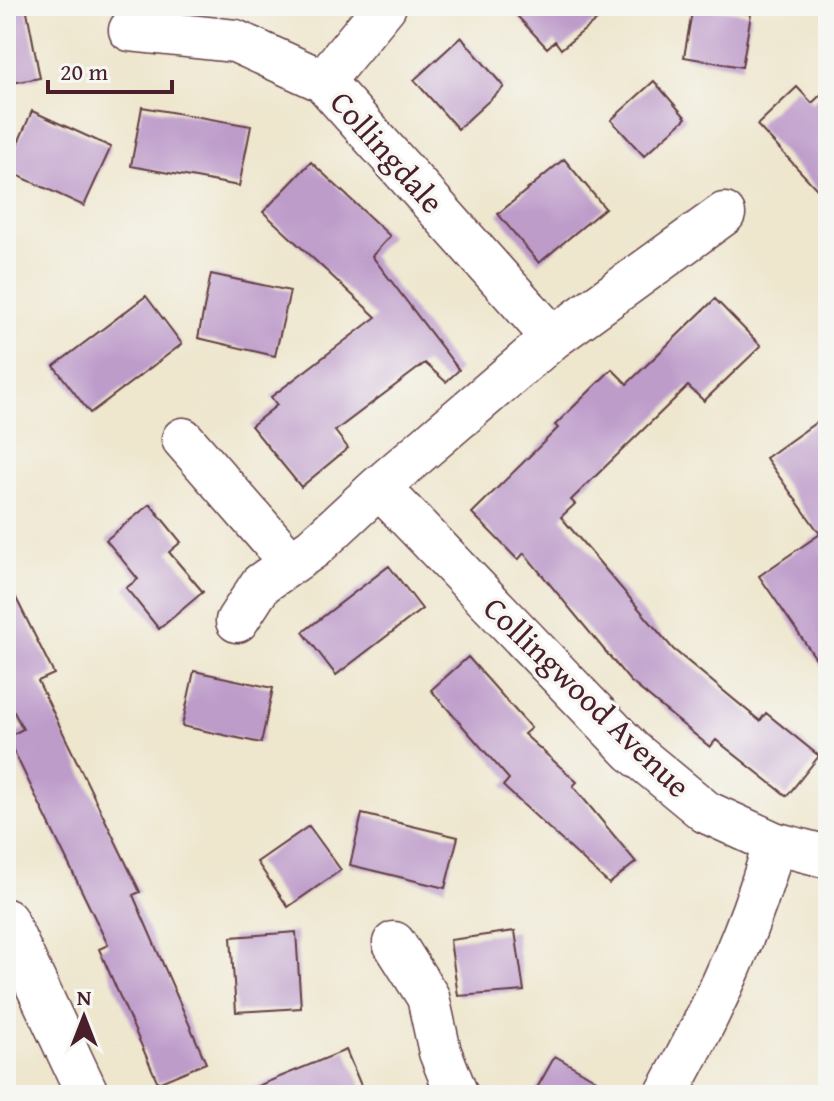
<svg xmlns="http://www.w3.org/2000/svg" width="834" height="1101" font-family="'Gentium Book Plus',serif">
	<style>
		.building { fill: #be9cca }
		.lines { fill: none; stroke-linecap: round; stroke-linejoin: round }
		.minor-casing { stroke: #633d43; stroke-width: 45 }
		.minor { stroke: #fff; stroke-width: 42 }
		.labels { text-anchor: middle; stroke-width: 7; stroke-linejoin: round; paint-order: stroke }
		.street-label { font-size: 32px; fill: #4a1f2b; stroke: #f6f6f2 }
	</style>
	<rect width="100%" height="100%" fill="#f6f6f2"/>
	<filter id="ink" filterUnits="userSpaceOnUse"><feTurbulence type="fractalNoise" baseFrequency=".0125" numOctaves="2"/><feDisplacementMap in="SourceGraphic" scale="16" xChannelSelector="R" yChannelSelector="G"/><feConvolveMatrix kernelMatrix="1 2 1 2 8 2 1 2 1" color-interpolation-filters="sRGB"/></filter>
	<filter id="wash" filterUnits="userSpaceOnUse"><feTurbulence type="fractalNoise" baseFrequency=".006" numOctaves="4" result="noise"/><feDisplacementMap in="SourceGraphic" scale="32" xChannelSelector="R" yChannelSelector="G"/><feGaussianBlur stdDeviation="1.8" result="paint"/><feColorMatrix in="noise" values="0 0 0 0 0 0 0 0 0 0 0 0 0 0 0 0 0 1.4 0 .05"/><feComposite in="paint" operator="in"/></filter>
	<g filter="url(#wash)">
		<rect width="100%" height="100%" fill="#eee6cd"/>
		<g id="blocks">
			<path class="building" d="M 6,6 L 26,6 L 40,78 L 6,84 Z
				M 508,6 L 614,6 L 561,49 L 555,41 L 547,48 Z
				M 693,6 L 751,14 L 742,67 L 684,57 Z
				M 461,37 L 504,87 L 458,129 L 414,80 Z
				M 654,81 L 686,118 L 644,156 L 611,120 Z
				M 797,87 L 812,103 L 828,88 L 828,201 L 757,125 Z
				M 142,107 L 251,126 L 239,186 L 131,166 Z
				M 32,111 L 111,147 L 84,206 L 6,170 Z
				M 564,159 L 605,208 L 539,263 L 498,214 Z
				M 311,162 L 390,236 L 372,256 L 459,370 L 446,382 L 425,363 L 335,431 L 348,448 L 301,487 L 251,426 L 277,405 L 271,397 L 376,317 L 263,212 Z
				M 211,274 L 290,291 L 275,356 L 198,338 Z
				M 146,296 L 182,344 L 90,413 L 54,366 Z
				M 715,299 L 761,346 L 704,401 L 688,386 L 571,500 L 575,504 L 561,517 L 673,649 L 760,721 L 766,713 L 819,756 L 787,796 L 716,740 L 710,747 L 630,681 L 524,553 L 518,560 L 472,513 L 558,428 L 555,425 L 612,369 L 627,384 Z
				M 828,414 L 828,676 L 759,576 L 820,534 L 766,458 Z
				M 150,504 L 181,542 L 169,552 L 203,592 L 159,629 L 126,588 L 138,579 L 106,540 Z
				M 389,566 L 422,609 L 336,675 L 303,632 Z
				M 6,578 L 54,674 L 38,681 L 140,892 L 133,895 L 206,1063 L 158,1083 L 99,949 L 108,945 L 7,737 L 23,729 L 6,697 Z
				M 468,657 L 531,728 L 524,734 L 577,782 L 573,786 L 636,862 L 609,884 L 503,786 L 509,779 L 431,690 Z
				M 194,671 L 273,688 L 261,743 L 182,726 Z
				M 362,814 L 458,837 L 445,888 L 350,865 Z
				M 309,826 L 341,870 L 288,907 L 257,862 Z
				M 515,931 L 524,991 L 458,996 L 450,940 Z
				M 296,932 L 301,1008 L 236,1012 L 231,937 Z
				M 346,1050 L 365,1095 L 239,1095 L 238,1094 Z
				M 555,1056 L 622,1095 L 533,1095 Z"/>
		</g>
	</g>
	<g filter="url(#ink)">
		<use href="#blocks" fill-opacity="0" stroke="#633d43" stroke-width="2"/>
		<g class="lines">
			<g class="minor-casing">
				<path id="minor" d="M 130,30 L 235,41 L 323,81 L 553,338
					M 323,81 L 385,6
					M 183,439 L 291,563
					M 379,487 L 632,751 L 706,812 L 774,843 L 828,857
					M 237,621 L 261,584 L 313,548 L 379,487 L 553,338 L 724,214
					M 6,920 L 88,1095
					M 394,943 L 428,997 L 440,1052 L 457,1095
					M 666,1095 C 710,1016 751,931 774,843"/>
			</g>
			<use href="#minor" class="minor"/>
		</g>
	</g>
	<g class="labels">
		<g class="street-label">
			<text transform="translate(387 152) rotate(48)" y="11">Collingdale</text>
			<text transform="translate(587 697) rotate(44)" y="11">Collingwood Avenue</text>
		</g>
	</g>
	<rect width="834" height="1101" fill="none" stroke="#f6f6f2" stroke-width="32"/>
	<g transform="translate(84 1017)" stroke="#f6f6f2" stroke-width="6" paint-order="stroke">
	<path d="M0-6L14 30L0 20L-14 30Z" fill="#4a1f2b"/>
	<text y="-12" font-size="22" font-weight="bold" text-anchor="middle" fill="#4a1f2b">N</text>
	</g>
	<path d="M48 80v12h124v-12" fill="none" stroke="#4a1f2b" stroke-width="4"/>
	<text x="60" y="80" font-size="24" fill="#4a1f2b" stroke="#f6f6f2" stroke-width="6" paint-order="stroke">20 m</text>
</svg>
